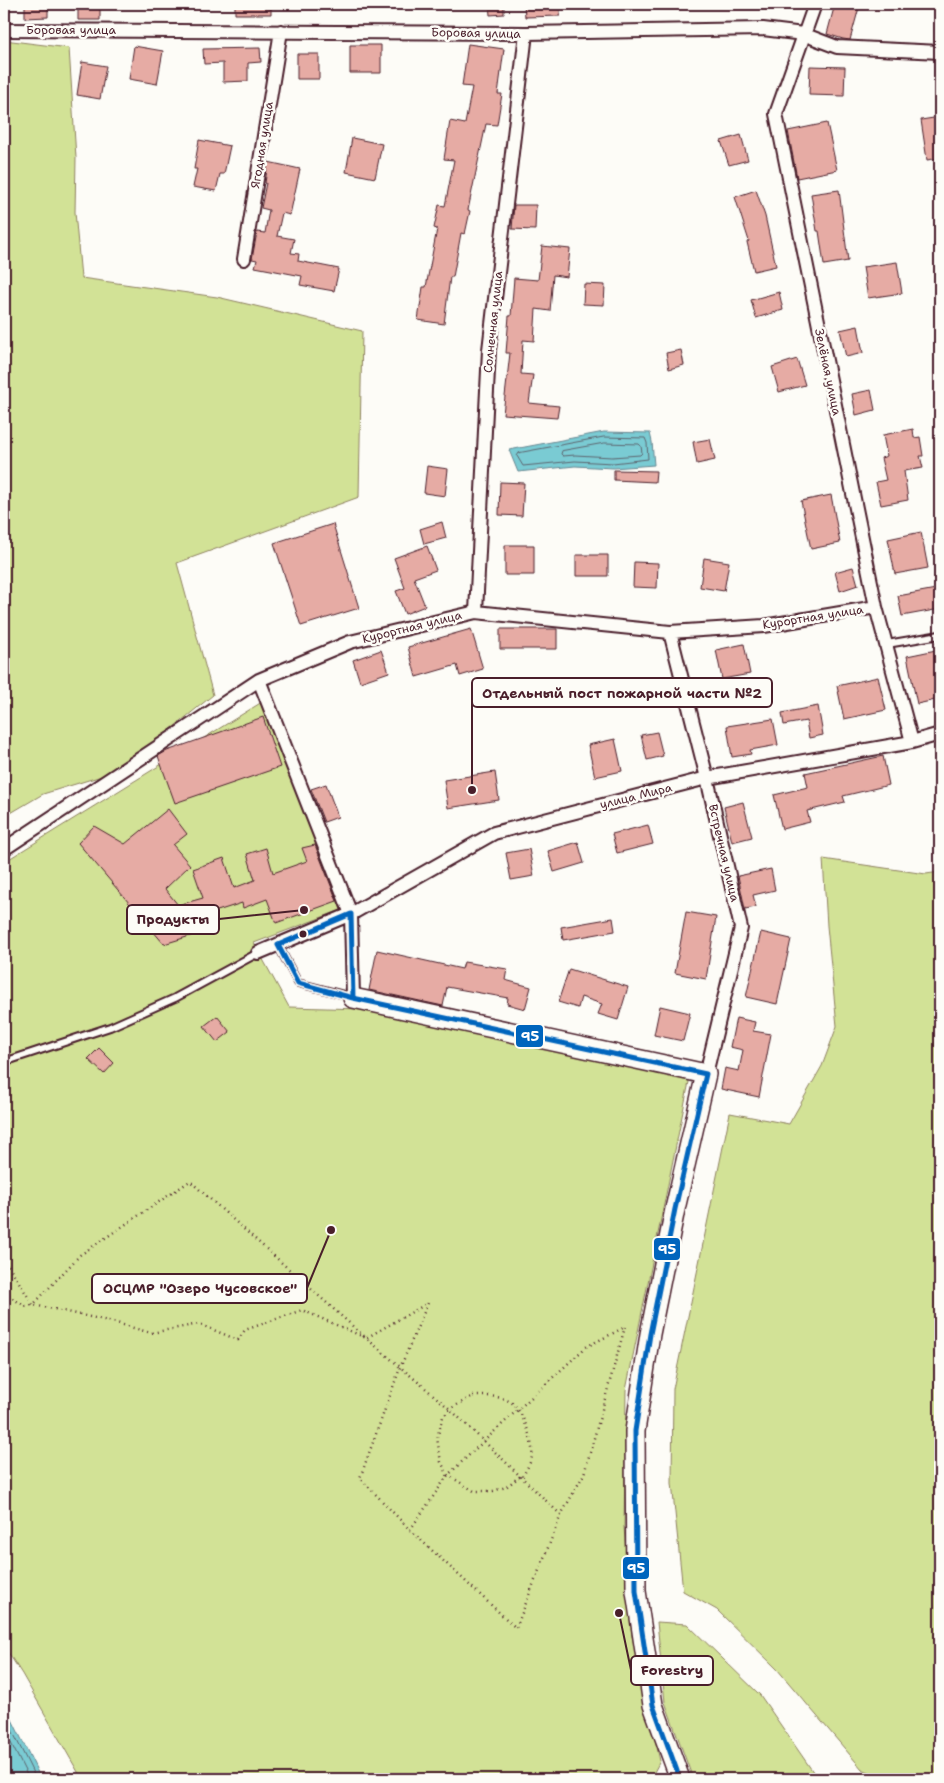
<svg xmlns="http://www.w3.org/2000/svg" width="944" height="1783" font-family="'Shantell Sans',sans-serif">
	<style>
		.green { fill: #d2e296; stroke: #8e8060 }
		.water { fill: #7acbd3; stroke: #678690 }
		.lines { fill: none; stroke-linecap: round; stroke-linejoin: round }
		.shore { stroke: #5d646e; stroke-width: 1 }
		.building { fill: #e6aba4; stroke: #4a1f2b }
		.lane-casing { stroke: #4a1f2b; stroke-width: 10 }
		.street-casing { stroke: #4a1f2b; stroke-width: 16 }
		.secondary-casing { stroke: #4a1f2b; stroke-width: 22 }
		.path { stroke: #4a1f2b; stroke-width: 2.5; stroke-dasharray: 1 4; stroke-linecap: butt }
		.lane { stroke: #fdfcf7; stroke-width: 6 }
		.street { stroke: #fdfcf7; stroke-width: 12 }
		.secondary { stroke: #fdfcf7; stroke-width: 19 }
		.bus-1-casing { stroke: #fdfcf7; stroke-width: 9 }
		.bus-1 { stroke: #0065bd; stroke-width: 5 }
		.bus-dot { fill: #4a1f2b; stroke: #fdfcf7; stroke-width: 2 }
		.labels { text-anchor: middle; stroke-width: 5; stroke-linejoin: round; paint-order: stroke }
		.street-label { font-size: 12px; fill: #4a1f2b; stroke: #fdfcf7 }
		.leader { fill: none; stroke: #4a1f2b; stroke-width: 2 }
		.callout-dot { fill: #4a1f2b; stroke: #fdfcf7; stroke-width: 2 }
		.callout { fill: #fdfcf7; stroke: #4a1f2b; stroke-width: 2 }
		.callout-label { font-size: 14px; text-anchor: middle; font-weight: bold; fill: #4a1f2b }
		.line-badge { stroke: #fdfcf7; stroke-width: 2 }
		.badge-label { font-size: 14px; text-anchor: middle; font-weight: bold; fill: #fff }
	</style>
	<rect width="100%" height="100%" fill="#fdfcf7"/>
	<filter id="ink" filterUnits="userSpaceOnUse"><feTurbulence type="fractalNoise" baseFrequency=".02" numOctaves="2"/><feDisplacementMap in="SourceGraphic" scale="10" xChannelSelector="R" yChannelSelector="G"/><feConvolveMatrix kernelMatrix="1 2 1 2 8 2 1 2 1" color-interpolation-filters="sRGB"/></filter>
	<g filter="url(#ink)">
		<path class="green" d="M 4,40 L 69,48 L 76,158 L 75,212 L 81,278 L 217,297 L 362,331 L 359,497 L 177,563 L 213,695 L 159,739 L 131,767 L 43,794 L 4,817 Z
			M 262,702 L 341,910 L 254,943 L 289,1007 L 362,1009 L 690,1077 L 626,1390 L 624,1527 L 632,1636 L 660,1761 L 653,1774 L 659,1779 L 82,1779 L 22,1674 L 4,1646 L 4,862 Z
			M 823,859 L 926,874 L 940,872 L 940,1779 L 886,1779 L 862,1769 L 777,1669 L 717,1610 L 683,1591 L 672,1483 L 673,1389 L 730,1113 L 789,1124 L 822,1066 L 837,1026 L 827,926 Z
			M 657,1622 L 687,1624 L 760,1695 L 818,1779 L 693,1779 L 665,1702 Z"/>
		<path class="water" d="M 604,432 L 650,433 L 652,442 L 654,465 L 613,468 L 575,466 L 518,472 L 509,450 Z
			M 4,1703 L 41,1779 L 4,1779 Z"/>
		<g class="lines">
			<path class="shore" d="M 604,437 L 645,438 L 647,443 L 648,459 L 613,463 L 575,461 L 523,466 L 517,456 L 519,453 Z
				M 605,443 L 639,444 L 641,446 L 642,453 L 640,455 L 612,457 L 575,455 L 563,456 L 561,454 L 562,451 Z
				M 4,1714 L 36,1779
				M 4,1729 L 29,1779"/>
		</g>
		<path class="building" d="M 25,4 L 48,4 L 48,17 L 25,18 Z
			M 78,4 L 100,4 L 100,20 L 78,20 Z
			M 235,4 L 271,4 L 271,14 L 235,14 Z
			M 489,4 L 504,4 L 504,14 L 490,15 Z
			M 524,4 L 560,4 L 560,16 L 525,17 Z
			M 835,4 L 860,4 L 850,40 L 843,39 L 827,34 Z
			M 468,44 L 504,49 L 498,94 L 502,94 L 497,125 L 486,124 L 468,210 L 470,211 L 465,234 L 461,233 L 453,277 L 450,277 L 444,324 L 418,320 L 423,287 L 426,287 L 437,229 L 434,228 L 439,205 L 445,206 L 454,160 L 444,159 L 450,121 L 465,124 L 472,87 L 462,86 Z
			M 350,45 L 381,45 L 381,73 L 350,73 Z
			M 134,46 L 163,51 L 157,84 L 129,79 Z
			M 260,48 L 261,62 L 248,63 L 248,81 L 223,82 L 223,63 L 204,64 L 203,49 Z
			M 297,54 L 319,54 L 319,79 L 297,79 Z
			M 82,62 L 106,66 L 100,99 L 77,95 Z
			M 810,66 L 845,67 L 844,96 L 809,95 Z
			M 940,117 L 940,158 L 927,160 L 921,120 Z
			M 827,123 L 837,170 L 797,178 L 788,131 Z
			M 741,135 L 748,160 L 729,165 L 721,141 Z
			M 352,138 L 382,144 L 375,178 L 346,172 Z
			M 199,140 L 230,146 L 224,174 L 220,174 L 216,191 L 193,187 L 197,169 L 194,169 Z
			M 268,162 L 300,169 L 290,215 L 282,213 L 277,236 L 294,239 L 291,253 L 299,254 L 298,261 L 339,269 L 334,291 L 300,285 L 302,276 L 255,267 L 257,260 L 252,259 L 257,232 L 265,233 L 269,210 L 261,208 L 266,183 L 265,183 Z
			M 756,190 L 765,216 L 776,266 L 754,271 L 747,242 L 749,241 L 735,197 Z
			M 839,190 L 848,261 L 824,265 L 819,231 L 817,231 L 811,194 Z
			M 514,205 L 536,205 L 535,230 L 512,229 Z
			M 542,246 L 570,249 L 567,277 L 553,275 L 550,311 L 536,309 L 534,341 L 523,340 L 521,374 L 533,375 L 529,403 L 559,406 L 557,418 L 503,414 L 510,353 L 506,353 L 509,316 L 511,316 L 514,278 L 538,280 Z
			M 897,262 L 902,293 L 868,298 L 863,267 Z
			M 584,284 L 605,285 L 604,305 L 583,304 Z
			M 779,292 L 783,310 L 756,318 L 751,300 Z
			M 858,326 L 863,353 L 846,357 L 840,330 Z
			M 681,350 L 684,365 L 669,369 L 666,353 Z
			M 797,359 L 805,385 L 779,392 L 772,367 Z
			M 871,390 L 875,410 L 856,415 L 852,394 Z
			M 913,429 L 914,438 L 920,437 L 923,456 L 920,456 L 923,468 L 904,471 L 908,500 L 881,505 L 876,482 L 886,480 L 881,458 L 887,456 L 883,435 Z
			M 710,439 L 715,460 L 697,464 L 693,442 Z
			M 427,466 L 448,469 L 445,496 L 424,493 Z
			M 614,470 L 656,471 L 655,482 L 614,480 Z
			M 500,482 L 524,483 L 522,516 L 499,515 Z
			M 831,495 L 840,543 L 811,549 L 801,501 Z
			M 442,522 L 446,538 L 424,544 L 420,529 Z
			M 333,524 L 359,608 L 301,626 L 274,543 Z
			M 921,532 L 928,568 L 895,574 L 888,539 Z
			M 505,545 L 534,545 L 534,575 L 505,575 Z
			M 427,546 L 436,570 L 414,578 L 425,606 L 405,614 L 396,591 L 405,588 L 394,558 Z
			M 576,555 L 608,555 L 608,576 L 576,576 Z
			M 704,558 L 729,562 L 724,591 L 700,587 Z
			M 634,562 L 658,563 L 657,588 L 633,587 Z
			M 853,567 L 858,585 L 840,591 L 835,572 Z
			M 936,589 L 940,609 L 902,616 L 898,596 Z
			M 471,629 L 483,669 L 460,676 L 457,665 L 416,677 L 408,647 Z
			M 500,629 L 557,629 L 557,649 L 500,649 Z
			M 744,644 L 750,674 L 722,679 L 716,650 Z
			M 381,650 L 389,672 L 360,682 L 353,660 Z
			M 936,650 L 940,671 L 940,699 L 917,704 L 907,656 Z
			M 878,677 L 886,710 L 844,719 L 837,686 Z
			M 818,706 L 823,735 L 809,738 L 806,721 L 784,725 L 782,713 Z
			M 263,717 L 280,767 L 175,803 L 158,756 L 167,751 Z
			M 773,719 L 778,745 L 750,750 L 751,754 L 732,757 L 727,726 Z
			M 657,732 L 663,756 L 647,760 L 641,735 Z
			M 615,739 L 622,771 L 595,777 L 588,745 Z
			M 883,756 L 889,785 L 843,796 L 845,802 L 807,811 L 810,822 L 782,829 L 774,795 L 808,787 L 805,773 Z
			M 495,772 L 499,800 L 448,808 L 444,780 Z
			M 326,784 L 338,817 L 324,822 L 311,789 Z
			M 743,802 L 752,837 L 732,842 L 724,807 Z
			M 168,809 L 187,834 L 173,845 L 190,865 L 165,889 L 178,905 L 203,898 L 193,869 L 224,858 L 234,888 L 255,880 L 247,854 L 266,848 L 273,873 L 307,861 L 302,848 L 315,845 L 337,901 L 276,923 L 267,899 L 243,908 L 242,903 L 208,914 L 213,929 L 164,944 L 78,843 L 94,826 L 125,844 Z
			M 648,825 L 653,844 L 617,853 L 612,834 Z
			M 578,842 L 584,863 L 554,872 L 548,851 Z
			M 529,849 L 534,876 L 511,880 L 506,853 Z
			M 771,869 L 775,890 L 753,895 L 756,907 L 745,909 L 738,876 Z
			M 686,912 L 716,917 L 706,979 L 675,973 Z
			M 613,918 L 615,931 L 563,940 L 561,927 Z
			M 761,932 L 791,939 L 777,1004 L 746,997 Z
			M 377,950 L 462,969 L 464,962 L 507,969 L 505,980 L 531,987 L 525,1009 L 507,1004 L 508,998 L 447,987 L 443,1006 L 369,990 Z
			M 569,969 L 628,987 L 618,1020 L 598,1014 L 602,1004 L 581,997 L 578,1008 L 558,1002 Z
			M 660,1006 L 690,1013 L 683,1041 L 654,1035 Z
			M 217,1016 L 230,1032 L 217,1042 L 204,1026 Z
			M 736,1018 L 755,1022 L 753,1031 L 771,1034 L 759,1097 L 721,1089 L 725,1068 L 739,1071 L 743,1050 L 730,1047 Z
			M 99,1048 L 114,1063 L 104,1074 L 88,1059 Z"/>
		<g class="lines">
			<g class="lane-casing">
				<path id="lane" d="M 887,644 L 940,635
					M 278,945 L 298,983 L 352,997
					M 4,1062 L 110,1027 L 175,998 L 258,953"/>
			</g>
			<g class="street-casing">
				<path id="street" d="M 815,4 L 776,114 L 876,607 L 912,742
					M 4,30 L 526,33 L 763,29 L 803,34 L 837,47 L 940,52
					M 244,259 L 281,31
					M 476,612 L 489,350 L 526,33
					M 670,632 L 707,778 L 741,928 L 706,1074
					M 259,680 L 351,914 L 353,998
					M 4,849 L 259,680 L 350,642 L 476,612 L 670,632 L 764,626 L 876,607
					M 258,953 L 351,914 L 494,833 L 707,778 L 912,742 L 940,734"/>
			</g>
			<g class="secondary-casing">
				<path id="secondary" d="M 353,998 L 706,1074 L 675,1209 L 650,1334 L 635,1431 L 636,1591 L 653,1705 L 680,1779"/>
			</g>
			<path class="path" d="M 4,1263 L 9,1266 L 33,1305 L 80,1255 L 190,1181 L 366,1338 L 428,1303 L 400,1368 L 360,1478 L 410,1530 L 448,1475 L 484,1441 L 586,1347 L 625,1327
				M 4,1293 L 25,1306 L 33,1305 L 54,1309 L 113,1322 L 151,1333 L 199,1324 L 238,1340 L 245,1330 L 302,1310 L 366,1338 L 450,1409 L 561,1515
				M 473,1396 C 485,1396 501,1395 512,1403 C 523,1411 534,1443 532,1456 C 531,1463 525,1471 522,1478 L 519,1477 L 506,1487 L 493,1491 L 474,1491 L 448,1475 L 441,1462 L 437,1438 L 443,1417 L 450,1409 Z
				M 410,1530 L 516,1628 L 561,1515 L 584,1474 L 625,1327"/>
			<use href="#lane" class="lane"/>
			<use href="#street" class="street"/>
			<use href="#secondary" class="secondary"/>
			<g class="bus-1-casing">
				<path id="bus-1" d="M 351,914 L 353,998 L 298,983 L 278,945 Z
					M 353,998 L 706,1074
					M 680,1779 L 653,1705 L 636,1591 L 635,1431 L 650,1334 L 675,1209 L 706,1074"/>
			</g>
			<use href="#bus-1" class="bus-1"/>
		</g>
	</g>
	<circle class="bus-dot" cx="303" cy="934" r="4.5"/>
	<g class="labels">
		<g class="street-label">
			<text x="71" y="34">Боровая улица</text>
			<text transform="translate(476 33) rotate(1)" y="4">Боровая улица</text>
			<text transform="translate(262 145) rotate(-81)" y="4">Ягодная улица</text>
			<text transform="translate(493 322) rotate(-84)" y="4">Солнечная улица</text>
			<text transform="translate(828 372) rotate(78)" y="4">Зелёная улица</text>
			<text transform="translate(813 617) rotate(-9)" y="4">Курортная улица</text>
			<text transform="translate(412 627) rotate(-14)" y="4">Курортная улица</text>
			<text transform="translate(636 796) rotate(-14)" y="4">улица Мира</text>
			<text transform="translate(724 853) rotate(77)" y="4">Встречная улица</text>
		</g>
	</g>
	<path class="leader" d="M472 790L472 693M304 910L219 919M331 1230L307 1288M619 1613L631 1670"/>
	<g class="callout-dot">
		<circle cx="472" cy="790" r="5"/>
		<circle cx="304" cy="910" r="5"/>
		<circle cx="331" cy="1230" r="5"/>
		<circle cx="619" cy="1613" r="5"/>
	</g>
	<g class="callout">
		<rect x="472" y="678" width="300" height="29" rx="5"/>
		<rect x="127" y="905" width="92" height="29" rx="5"/>
		<rect x="92" y="1274" width="215" height="29" rx="5"/>
		<rect x="631" y="1656" width="82" height="29" rx="5"/>
	</g>
	<g class="callout-label">
		<text x="622" y="698">Отдельный пост пожарной части №2</text>
		<text x="173" y="924">Продукты</text>
		<text x="200" y="1293">ОСЦМР "Озеро Чусовское"</text>
		<text x="672" y="1675">Forestry</text>
	</g>
	<g class="line-badge">
		<rect x="515" y="1024" width="29" height="24" rx="5" fill="#0065bd"/>
		<rect x="653" y="1237" width="28" height="24" rx="5" fill="#0065bd"/>
		<rect x="622" y="1556" width="28" height="24" rx="5" fill="#0065bd"/>
	</g>
	<g class="badge-label">
		<text x="530" y="1041">95</text>
		<text x="667" y="1254">95</text>
		<text x="636" y="1573">95</text>
	</g>
	<rect width="944" height="1783" fill="none" stroke="#fdfcf7" stroke-width="20"/>
	<rect x="10" y="10" width="924" height="1763" fill="none" stroke="#4a1f2b" stroke-width="2" filter="url(#ink)"/>
</svg>
